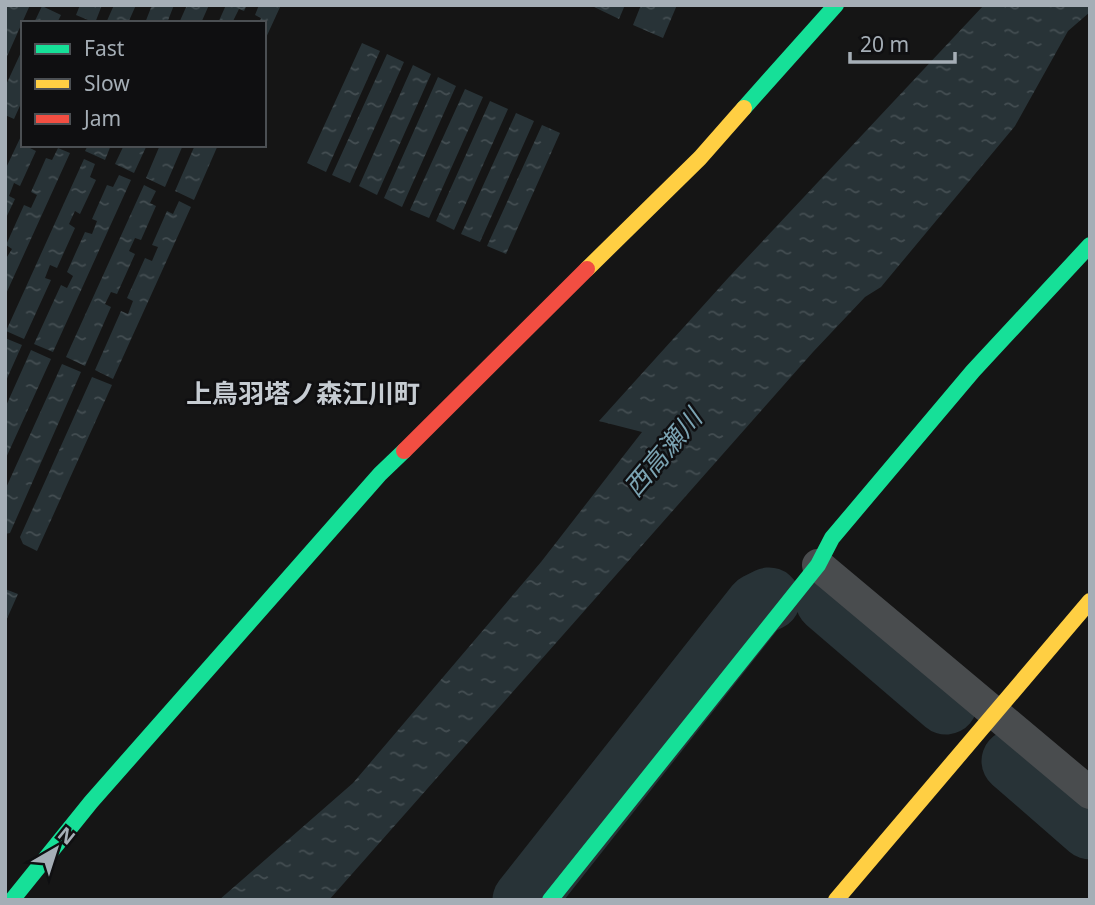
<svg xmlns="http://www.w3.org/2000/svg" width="1095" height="905" font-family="'Noto Sans','Noto Sans JP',sans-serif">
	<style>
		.water { fill: url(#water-ripples) }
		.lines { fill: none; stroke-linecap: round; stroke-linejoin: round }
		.river { stroke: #283337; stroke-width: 63 }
		.street { stroke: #494c4e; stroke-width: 32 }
		.fast { stroke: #16e098; stroke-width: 16 }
		.slow { stroke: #ffcf43; stroke-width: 16 }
		.jam { stroke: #f24e42; stroke-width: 16 }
		.labels { text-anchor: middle; stroke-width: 5; stroke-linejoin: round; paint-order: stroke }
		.neighbourhood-label { font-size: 26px; font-weight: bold; fill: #c6ccd2; stroke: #0f0f11 }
		.water-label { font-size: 26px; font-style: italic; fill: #7ba3b2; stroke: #0f0f11 }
	</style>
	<defs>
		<pattern id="water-ripples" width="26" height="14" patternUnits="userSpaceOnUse" patternTransform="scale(1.75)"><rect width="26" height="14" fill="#283337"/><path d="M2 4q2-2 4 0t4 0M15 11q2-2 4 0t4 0" fill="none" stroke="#444e52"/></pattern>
	</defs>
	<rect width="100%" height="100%" fill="#151515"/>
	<path class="water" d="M 8,5 L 30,5 L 5,61 L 5,11 Z
		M 80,5 L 102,5 L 95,23 L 76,15 Z
		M 114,5 L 136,5 L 128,23 L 106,23 Z
		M 152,5 L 174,5 L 167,23 L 145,23 Z
		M 187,5 L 209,5 L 201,23 L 179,23 Z
		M 226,5 L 247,5 L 244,11 L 239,9 L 233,21 L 235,23 L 218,23 Z
		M 259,5 L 281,5 L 264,42 L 264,23 L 259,23 L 261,18 L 255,15 Z
		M 590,5 L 625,5 L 619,19 Z
		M 641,5 L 677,5 L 663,38 L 633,25 Z
		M 984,5 L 1090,5 L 1090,12 L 1068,31 L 1015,126 L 881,287 L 865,297 L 813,352 L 329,900 L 219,900 L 353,783 L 541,562 L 642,432 L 599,421 L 729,277 Z
		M 42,6 L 61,15 L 57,23 L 34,23 Z
		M 362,43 L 380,51 L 326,172 L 307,163 Z
		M 23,48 L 23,99 L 14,119 L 5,115 L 5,87 Z
		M 387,54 L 404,62 L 350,183 L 332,175 Z
		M 413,65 L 431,74 L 377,195 L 359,186 Z
		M 438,77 L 456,86 L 402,207 L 384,198 Z
		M 465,89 L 483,97 L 429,218 L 410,210 Z
		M 490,101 L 508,109 L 454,230 L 436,221 Z
		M 516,113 L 534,121 L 480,242 L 461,234 Z
		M 542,125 L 560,133 L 506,254 L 487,246 Z
		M 23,132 L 23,145 L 31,145 L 30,148 L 36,151 L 20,186 L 14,183 L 9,196 L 15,199 L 5,220 L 5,170 Z
		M 88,145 L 111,145 L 105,160 L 85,151 Z
		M 124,145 L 147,145 L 134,173 L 115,164 Z
		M 160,145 L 183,145 L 165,187 L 146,178 Z
		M 195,145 L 218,145 L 194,200 L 175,191 Z
		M 58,148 L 70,153 L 5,296 L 5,260 L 12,249 L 6,245 L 24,205 L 31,208 L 37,195 L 31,192 L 46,158 L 52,160 Z
		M 84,159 L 95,164 L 90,177 L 96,180 L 80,214 L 75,211 L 69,224 L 75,228 L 57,268 L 50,265 L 45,278 L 51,280 L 24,339 L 6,331 Z
		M 119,175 L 131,180 L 53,352 L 34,344 L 61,285 L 67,288 L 73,276 L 67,272 L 85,232 L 92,234 L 97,221 L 92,219 L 107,185 L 113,187 Z
		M 144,185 L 156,191 L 150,203 L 156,206 L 141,240 L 135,238 L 129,251 L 135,254 L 117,294 L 111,292 L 105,304 L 111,307 L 85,366 L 66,357 Z
		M 179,201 L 191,207 L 113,379 L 95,370 L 121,311 L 128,314 L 133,301 L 127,298 L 145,258 L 152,261 L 158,247 L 152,245 L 167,211 L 173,214 Z
		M 5,338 L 22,345 L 5,383 Z
		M 31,350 L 51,359 L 5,460 L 5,408 Z
		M 62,364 L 81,372 L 10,533 L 5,534 L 5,490 Z
		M 92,377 L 112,385 L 37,551 L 23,544 L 20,537 Z
		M 5,589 L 18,594 L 5,623 Z"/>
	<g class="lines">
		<path class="river" d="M 827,601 L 946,703
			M 1013,761 L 1090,828
			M 524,900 L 757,605 L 769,599"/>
		<path class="street" d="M 818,565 L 1090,793"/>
		<path class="fast" d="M 744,108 L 836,5
			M 12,900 L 91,802 L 380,474 L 404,451
			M 550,900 L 818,565 L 832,538 L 973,371 L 1090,245"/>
		<path class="slow" d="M 587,269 L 700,158 L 744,108
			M 836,900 L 1090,601"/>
		<path class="jam" d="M 404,451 L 587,269"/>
	</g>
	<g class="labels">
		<g class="neighbourhood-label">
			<text x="303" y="403">上鳥羽塔ノ森江川町</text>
		</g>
		<g class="water-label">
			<text transform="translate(663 453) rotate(-50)" y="9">西高瀬川</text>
		</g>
	</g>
	<rect width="1095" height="905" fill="none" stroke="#a5aeb6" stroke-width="14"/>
	<rect x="21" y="21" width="245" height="126" fill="#0f0f11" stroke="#4b4f53" stroke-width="2"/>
	<rect x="35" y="44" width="35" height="10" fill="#16e098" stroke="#4b4f53" stroke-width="2"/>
	<text x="84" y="56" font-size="21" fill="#a5aeb6">Fast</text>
	<rect x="35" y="79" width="35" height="10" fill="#ffcf43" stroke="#4b4f53" stroke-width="2"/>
	<text x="84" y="91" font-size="21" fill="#a5aeb6">Slow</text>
	<rect x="35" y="114" width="35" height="10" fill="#f24e42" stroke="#4b4f53" stroke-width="2"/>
	<text x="84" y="126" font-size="21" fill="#a5aeb6">Jam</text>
	<g transform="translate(56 849) rotate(39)" stroke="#0f0f11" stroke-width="5" paint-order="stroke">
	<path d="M0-5L12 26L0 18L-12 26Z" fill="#a5aeb6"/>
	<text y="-10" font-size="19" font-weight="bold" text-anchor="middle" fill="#a5aeb6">N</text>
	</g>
	<path d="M850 52v10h105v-10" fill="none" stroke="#a5aeb6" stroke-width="3.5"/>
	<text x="860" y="52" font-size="21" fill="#a5aeb6" stroke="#0f0f11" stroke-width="5" paint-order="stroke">20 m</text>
</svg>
